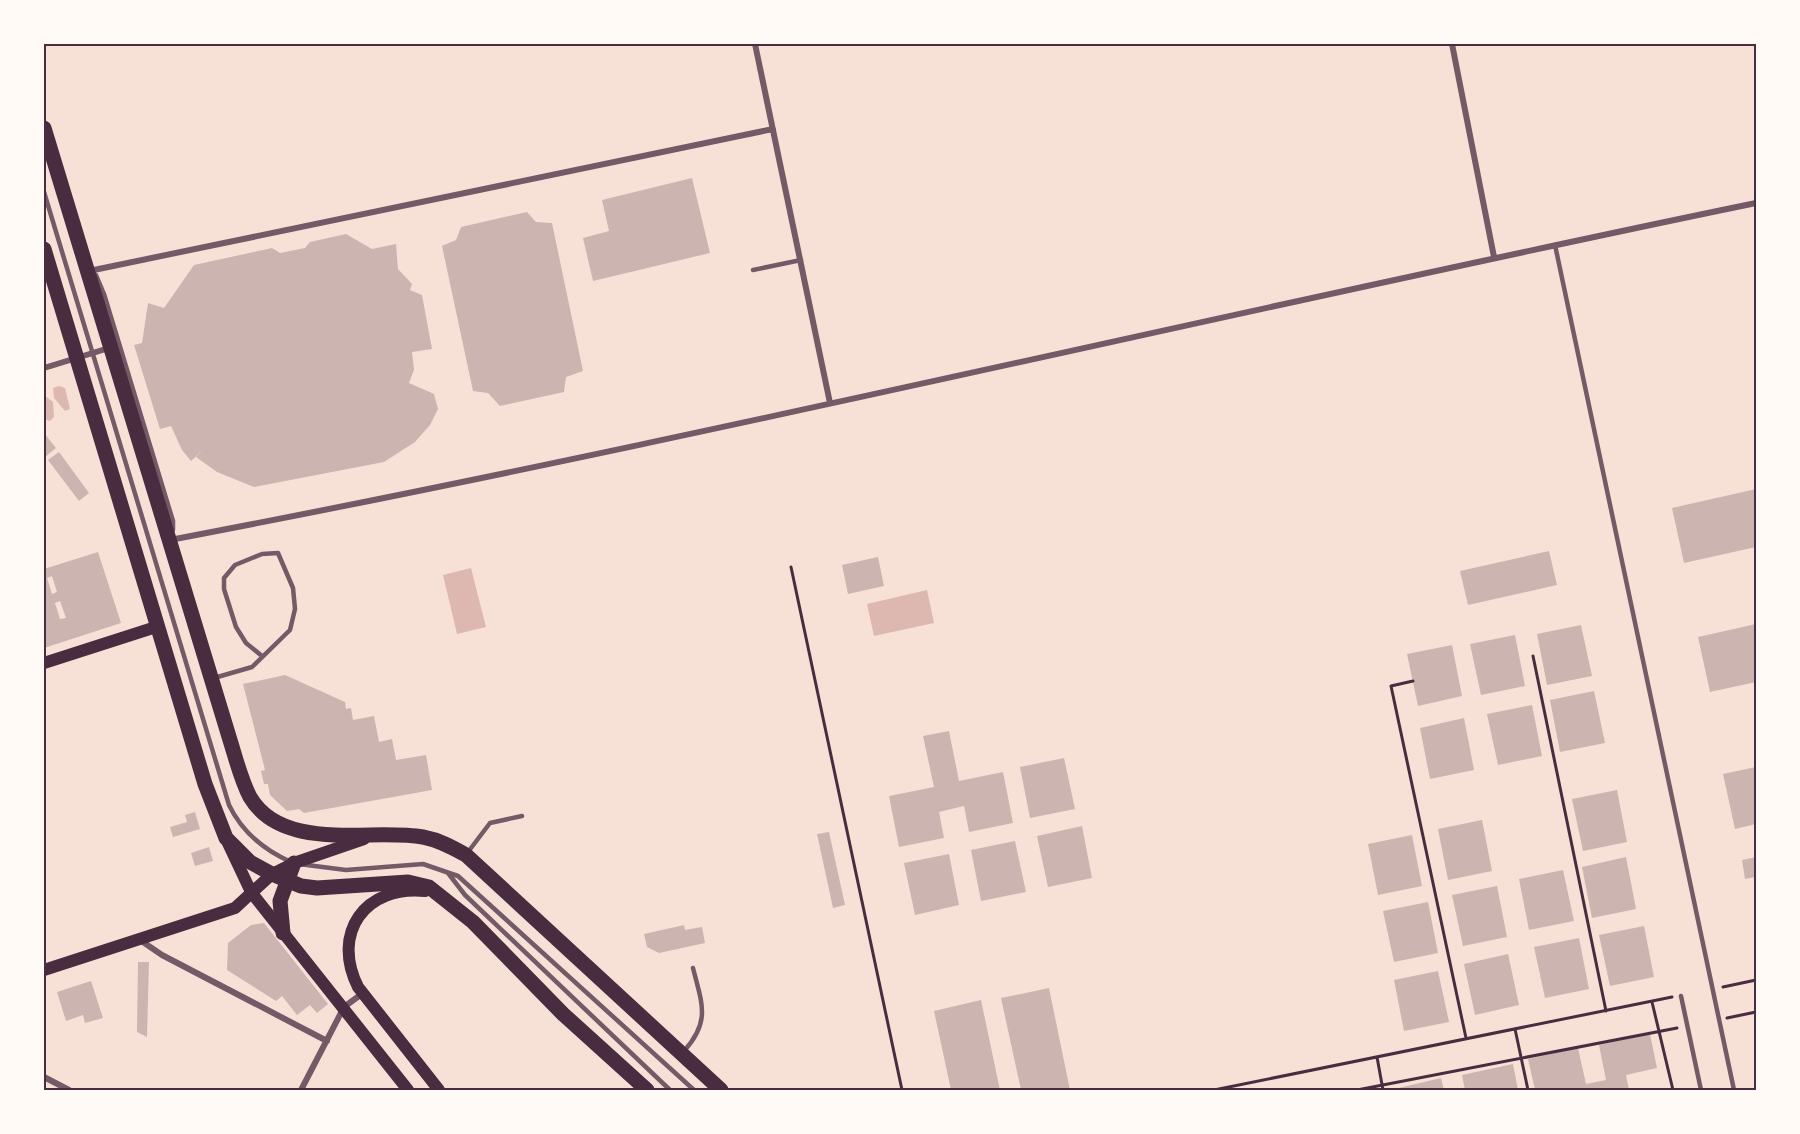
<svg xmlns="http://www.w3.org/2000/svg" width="1800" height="1134" font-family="Montserrat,sans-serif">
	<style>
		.water { fill: #dcb8b0 }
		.building { fill: #ccb4b1; fill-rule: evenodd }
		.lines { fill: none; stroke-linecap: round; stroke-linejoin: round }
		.path { stroke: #4a2c40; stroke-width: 3 }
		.service { stroke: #755966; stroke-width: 4.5 }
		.minor { stroke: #755966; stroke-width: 6 }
		.secondary { stroke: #4a2c40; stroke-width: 12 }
		.primary { stroke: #4a2c40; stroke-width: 15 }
		.neatline { fill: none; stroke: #4a2c40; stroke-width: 2 }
	</style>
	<rect width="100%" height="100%" fill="#f7e1d7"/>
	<path class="water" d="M 59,386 L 65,388 L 70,409 L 65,411 L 54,398 L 53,388 Z
		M 44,395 L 53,402 L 54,417 L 50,421 L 44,419 Z
		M 471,568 L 486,627 L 457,634 L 443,575 Z
		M 927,590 L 934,623 L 874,636 L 867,604 Z"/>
	<path class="building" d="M 692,178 L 710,253 L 593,281 L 583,238 L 609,231 L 602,200 Z
		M 527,212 L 536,222 L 552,223 L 583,371 L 566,377 L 564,392 L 500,406 L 488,393 L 473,391 L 442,246 L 456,240 L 461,227 Z
		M 346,234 L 372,249 L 396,244 L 398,269 L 412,284 L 410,290 L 422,295 L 432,349 L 412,352 L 414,370 L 409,383 L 434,394 L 438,409 L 430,425 L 415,442 L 384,462 L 254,487 L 217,472 L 196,457 L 204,449 L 191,461 L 182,450 L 171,426 L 160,429 L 134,345 L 142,343 L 148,303 L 164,308 L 194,265 L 272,248 L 280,253 L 305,248 L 310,242 Z
		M 44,433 L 56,448 L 45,457 L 44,455 Z
		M 59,452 L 89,493 L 79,501 L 48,460 Z
		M 1756,489 L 1756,547 L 1684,563 L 1672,508 Z
		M 1549,551 L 1557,585 L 1468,605 L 1460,571 Z
		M 98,552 L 121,623 L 44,648 L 44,569 ZM 52,576 L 57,592 L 52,594 L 47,578 ZM 60,601 L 66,618 L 60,619 L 55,603 Z
		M 878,557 L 884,586 L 848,594 L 842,565 Z
		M 1756,624 L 1756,682 L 1710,692 L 1698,637 Z
		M 1581,625 L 1592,676 L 1547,685 L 1537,634 Z
		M 1515,635 L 1525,686 L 1481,695 L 1470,644 Z
		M 1452,645 L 1462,696 L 1418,706 L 1407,654 Z
		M 285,675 L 345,702 L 346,709 L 351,708 L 353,720 L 374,716 L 379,742 L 392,739 L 396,760 L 426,755 L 432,790 L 304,813 L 299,809 L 287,811 L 270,795 L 268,784 L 264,784 L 261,771 L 265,770 L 243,684 Z
		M 1594,691 L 1605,743 L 1560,752 L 1550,700 Z
		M 1532,705 L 1542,756 L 1498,765 L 1487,714 Z
		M 1464,718 L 1474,770 L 1430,779 L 1420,728 Z
		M 949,731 L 959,781 L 1003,772 L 1013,823 L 969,832 L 964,806 L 939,812 L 944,838 L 899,847 L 889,796 L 934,787 L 923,736 Z
		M 1064,758 L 1075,809 L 1030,818 L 1020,767 Z
		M 1756,767 L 1756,824 L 1735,829 L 1723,774 Z
		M 1617,790 L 1627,842 L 1583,851 L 1572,799 Z
		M 195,812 L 200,829 L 173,837 L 170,827 L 187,822 L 185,815 Z
		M 1482,820 L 1492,871 L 1448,880 L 1438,829 Z
		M 1082,826 L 1092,878 L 1048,887 L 1037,836 Z
		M 829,832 L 845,905 L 833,908 L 817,834 Z
		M 1412,835 L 1422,886 L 1378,895 L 1368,844 Z
		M 1015,841 L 1026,892 L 981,901 L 971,850 Z
		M 209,847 L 213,861 L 195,866 L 191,853 Z
		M 949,854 L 959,905 L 915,915 L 904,863 Z
		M 1626,857 L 1636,909 L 1592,918 L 1582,867 Z
		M 1756,857 L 1756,877 L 1745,879 L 1742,860 Z
		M 1563,870 L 1574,921 L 1529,930 L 1519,879 Z
		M 1497,886 L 1507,937 L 1463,946 L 1452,895 Z
		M 1428,902 L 1438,953 L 1394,962 L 1383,911 Z
		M 264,923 L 328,1004 L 317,1013 L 310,1005 L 297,1015 L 282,996 L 276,1001 L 227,970 L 228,943 L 251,925 Z
		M 684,925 L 685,930 L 702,927 L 705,943 L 659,953 L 647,947 L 644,934 Z
		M 1644,926 L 1654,977 L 1610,986 L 1599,935 Z
		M 1579,938 L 1589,989 L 1545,998 L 1534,947 Z
		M 1508,954 L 1519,1005 L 1475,1015 L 1464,964 Z
		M 138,962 L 149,962 L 147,1037 L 137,1032 Z
		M 1438,971 L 1449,1022 L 1404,1031 L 1394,980 Z
		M 91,981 L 103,1018 L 85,1023 L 83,1015 L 66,1021 L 57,992 Z
		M 1049,988 L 1070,1090 L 1021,1090 L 1001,998 Z
		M 981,1000 L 1000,1090 L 951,1090 L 934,1011 Z
		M 1650,1034 L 1657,1068 L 1626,1075 L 1629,1090 L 1535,1090 L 1528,1059 L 1578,1048 L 1586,1084 L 1606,1080 L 1599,1045 Z
		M 1513,1064 L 1518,1090 L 1465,1090 L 1462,1075 Z
		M 1441,1078 L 1444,1090 L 1390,1090 Z"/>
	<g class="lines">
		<path class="path" d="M 791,567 L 902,1090
			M 1533,656 L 1606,1011
			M 1413,681 L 1391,686 L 1466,1038
			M 1723,987 L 1756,980
			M 1652,1002 L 1673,1090
			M 1727,1018 L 1756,1012
			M 1515,1029 L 1528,1090
			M 1377,1057 L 1383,1090
			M 1214,1090 L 1672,997
			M 1357,1090 L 1677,1028"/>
		<path class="service" d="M 44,192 L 229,805 C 242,832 264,850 291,862
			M 1555,245 L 1734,1090
			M 753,270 L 801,260
			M 96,275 L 104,294 L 173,521 L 173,530
			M 214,678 L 252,667 L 290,630 L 295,609 L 293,588 L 278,553 L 262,554 L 235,565 L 224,578 L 224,589 L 236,627 L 246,643 L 262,656
			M 468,852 L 490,823 L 522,816
			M 299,864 L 346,870 L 423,864 L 458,876 L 694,1090
			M 448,873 L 465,895 L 670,1090
			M 1681,996 L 1701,1090
			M 684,1051 C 711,1021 702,1004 693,968"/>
		<path class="minor" d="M 755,44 L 830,403
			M 1452,44 L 1494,257
			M 89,271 L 773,129
			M 44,368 L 109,348
			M 170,540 C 701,439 1227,312 1756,203
			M 140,940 L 162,955 L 327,1041
			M 44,1077 L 69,1090
			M 301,1090 L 344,1007 L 363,993"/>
		<path class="secondary" d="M 44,663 L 156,627
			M 226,839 L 251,892 L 408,1090
			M 425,891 C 365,885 331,933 358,987 L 439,1090
			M 44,970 L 235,908 L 272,874 L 294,863 L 364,839"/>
		<path class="primary" d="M 44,128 L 230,740 C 236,759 241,780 250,797 C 283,853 371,828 423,837 C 439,840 452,847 466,855 L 721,1090
			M 44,249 L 205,784 L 226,838 L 250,862 L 272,874 L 301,886 L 317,888 L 408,882 L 429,887 L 473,922 L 563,1014 L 647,1090
			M 283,933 L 280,901 L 294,863"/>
	</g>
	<rect width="1800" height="1134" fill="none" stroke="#fffaf5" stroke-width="90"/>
	<rect x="45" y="45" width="1710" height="1044" class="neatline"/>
</svg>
